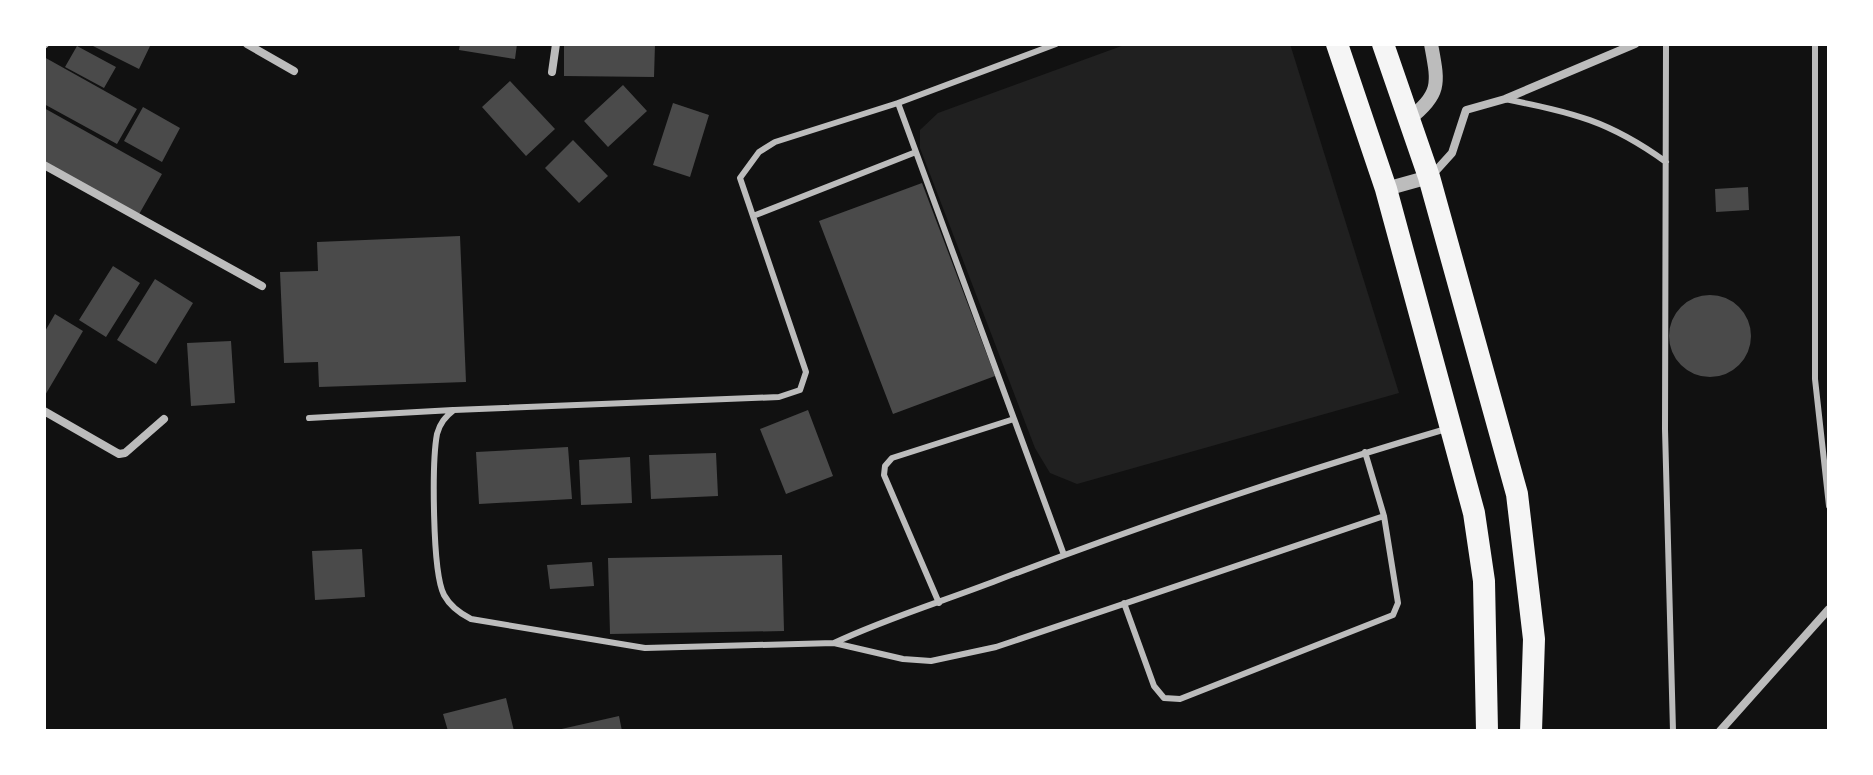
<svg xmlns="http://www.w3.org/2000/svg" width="1873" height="775" font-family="'Work Sans',sans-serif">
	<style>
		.green { fill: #202020 }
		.building { fill: #4a4a4a }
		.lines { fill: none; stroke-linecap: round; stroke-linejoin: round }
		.service { stroke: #bcbcbc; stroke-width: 6 }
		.minor { stroke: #bcbcbc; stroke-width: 8 }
		.tertiary { stroke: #bcbcbc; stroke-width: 14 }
		.trunk { stroke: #f5f5f5; stroke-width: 22 }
	</style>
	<rect width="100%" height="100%" fill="#111"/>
	<path class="green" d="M 1127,44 L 1290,44 L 1399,393 L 1077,484 L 1050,473 L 1035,448 L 920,148 L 920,130 L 938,113 Z"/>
	<path class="building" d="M 89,44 L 151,44 L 139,69 Z
		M 460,44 L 517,44 L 515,59 L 459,50 Z
		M 564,44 L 655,44 L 654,77 L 564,76 Z
		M 77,46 L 116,67 L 104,88 L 65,67 Z
		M 44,57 L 137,109 L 117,144 L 44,104 Z
		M 510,81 L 555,129 L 526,156 L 482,107 Z
		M 623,85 L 647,111 L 608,147 L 584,121 Z
		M 673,103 L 709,115 L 690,177 L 653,165 Z
		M 143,107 L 180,128 L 162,162 L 124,141 Z
		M 44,108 L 162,174 L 138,216 L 44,163 Z
		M 573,140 L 608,176 L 579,203 L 545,168 Z
		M 922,183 L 995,376 L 893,414 L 819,221 Z
		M 1748,187 L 1749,210 L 1716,212 L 1715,189 Z
		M 460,236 L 466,382 L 319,387 L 318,362 L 284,363 L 280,272 L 318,271 L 317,242 Z
		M 113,266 L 140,283 L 106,337 L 79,320 Z
		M 155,279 L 193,303 L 156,364 L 117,340 Z
		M1669 336a41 41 0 1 1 82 0a41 41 0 1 1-82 0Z
		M 55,314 L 83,331 L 44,397 L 44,333 Z
		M 231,341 L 235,403 L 191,406 L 187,343 Z
		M 808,410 L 833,476 L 786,494 L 760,429 Z
		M 568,447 L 572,499 L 479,504 L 476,452 Z
		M 716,453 L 718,496 L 651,499 L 649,455 Z
		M 630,457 L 632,503 L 581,505 L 579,460 Z
		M 362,549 L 365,597 L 315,600 L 312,551 Z
		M 782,555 L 784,631 L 610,634 L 608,558 Z
		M 592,562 L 594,586 L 550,589 L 547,565 Z
		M 506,698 L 514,731 L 448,731 L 443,714 Z
		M 619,716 L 622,731 L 557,731 L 557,730 Z"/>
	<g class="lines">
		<path class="service" d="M 1056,44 L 898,103 L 1064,555
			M 1666,44 L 1665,429 L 1673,731
			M 1815,44 L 1815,379 L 1829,506
			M 1505,99 C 1573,113 1608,120 1666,162
			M 898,103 L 775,142 L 759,152 L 740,178 L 806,372 L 800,390 L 779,397 L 454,410 C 445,417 440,423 437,434 C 432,461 432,572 444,595 C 450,606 459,613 471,619 L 645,648 L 834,643 L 903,659 L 931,661 L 996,647 L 1384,516
			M 753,216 L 916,152
			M 309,418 L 453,410
			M 939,603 L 884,475 L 885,466 L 892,458 L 1014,419
			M 1124,603 L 1154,686 L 1164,698 L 1180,699 L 1393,615 L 1398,603 L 1384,516 L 1365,452
			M 834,643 C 887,618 944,601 998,580 C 1145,524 1295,473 1446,429"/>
		<path class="minor" d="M 247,44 L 294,71
			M 44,45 L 45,44
			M 552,72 L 556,44
			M 44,165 L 262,286
			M 1433,174 L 1452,153 L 1466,110 L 1505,99 L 1635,44
			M 44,411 L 119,454 L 125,453 L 164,419
			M 1720,731 L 1829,609"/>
		<path class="tertiary" d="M 1409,119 C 1442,94 1438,82 1431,44
			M 1386,189 L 1429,177"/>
		<path class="trunk" d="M 1337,44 L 1386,189 L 1474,513 L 1484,581 L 1487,731
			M 1383,44 L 1429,177 L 1517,494 L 1534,639 L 1531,731"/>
	</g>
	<rect width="1873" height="775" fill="none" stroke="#ffffff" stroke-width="92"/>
</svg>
